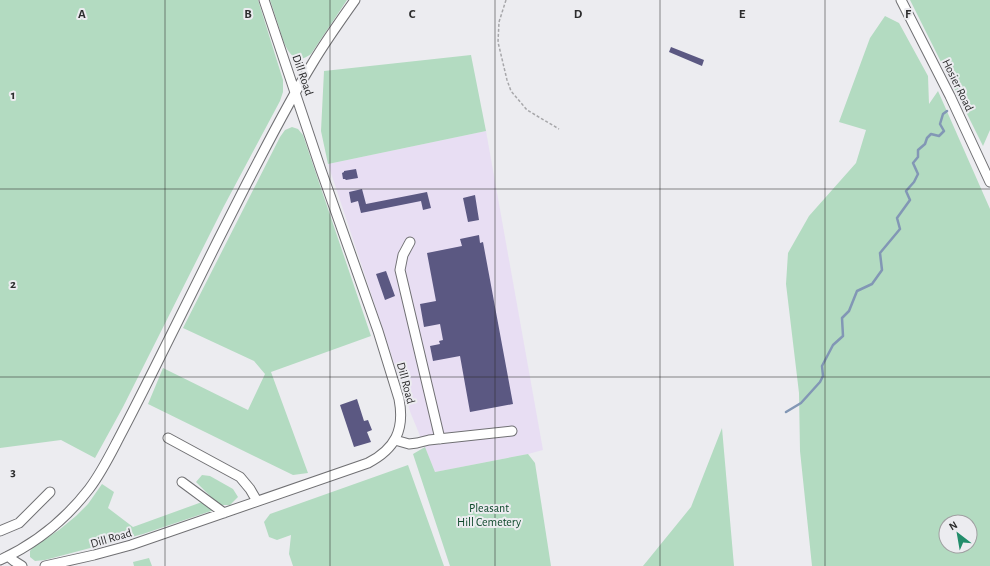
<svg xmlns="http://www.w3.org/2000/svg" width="990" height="566" font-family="'Alegreya Sans',sans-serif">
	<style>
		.industrial { fill: #e8def3 }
		.green { fill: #b3dbc1; fill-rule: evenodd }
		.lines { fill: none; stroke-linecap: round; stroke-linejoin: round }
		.stream { stroke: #8297b5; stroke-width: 2.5 }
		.building { fill: #5b5882 }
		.minor-casing { stroke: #707073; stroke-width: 11 }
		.path { stroke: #a7a7aa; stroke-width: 1.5; stroke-dasharray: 3 2; stroke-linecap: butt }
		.minor { stroke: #fff; stroke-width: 9 }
		.grid { fill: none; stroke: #2d2d2e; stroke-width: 1; stroke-opacity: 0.55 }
		.labels { text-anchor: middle; stroke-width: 4; stroke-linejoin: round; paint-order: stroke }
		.street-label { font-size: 12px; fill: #2d2d2e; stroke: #ececf0 }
		.park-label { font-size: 12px; fill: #0e482b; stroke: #ececf0 }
		.grid-label { font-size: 13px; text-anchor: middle; font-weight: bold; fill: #2d2d2e; stroke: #ececf0; stroke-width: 4; stroke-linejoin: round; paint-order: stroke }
	</style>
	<rect width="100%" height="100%" fill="#ececf0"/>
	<path class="industrial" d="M 486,131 L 543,450 L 528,454 L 435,472 L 411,414 L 328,164 Z"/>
	<path class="green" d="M 0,0 L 258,0 L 283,80 L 283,92 L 280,101 L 224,206 L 123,407 L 95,458 L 61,440 L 0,448 Z
		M 270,0 L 347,0 L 311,54 C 291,70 283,41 279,27 C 276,18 273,9 270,0 Z
		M 910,0 L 990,0 L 990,130 L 983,146 Z
		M 885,16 L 899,23 L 928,76 L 929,104 L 938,91 L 990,209 L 990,566 L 812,566 L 800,451 L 799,393 L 786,284 L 788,253 L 809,216 L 856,163 L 866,130 L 839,122 L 870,38 ZM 946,522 L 970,522 L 970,546 L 946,546 Z
		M 471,55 L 486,131 L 328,164 L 321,131 L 324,71 Z
		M 292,127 L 298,129 L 303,135 L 371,336 L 271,372 L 308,473 L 293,475 L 148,404 L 163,368 L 248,410 L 265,374 L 254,361 L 183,328 L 280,137 L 285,130 Z
		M 722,428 L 734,566 L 643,566 L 691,507 Z
		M 425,447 L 435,472 L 528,454 L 535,463 L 551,566 L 450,566 L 413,454 Z
		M 408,465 L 444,566 L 293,566 L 289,554 L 291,535 L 277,540 L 269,537 L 264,522 L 270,514 Z
		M 202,475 L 210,476 L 233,489 L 238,497 L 230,505 L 219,505 L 196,482 Z
		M 102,484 L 114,492 L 108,508 L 133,527 L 202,502 L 214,510 L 143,534 L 45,560 L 35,561 L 30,557 L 30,551 L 34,546 L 59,530 L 76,516 L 88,504 Z
		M 149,558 L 152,566 L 134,566 L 133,562 Z"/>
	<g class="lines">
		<path class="stream" d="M 786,412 L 801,403 L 820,382 L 823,376 L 822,366 L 833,345 L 843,336 L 842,318 L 849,311 L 857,291 L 872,284 L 882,270 L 880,253 L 900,229 L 897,218 L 910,200 L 906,191 L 914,182 L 918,174 L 913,163 L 918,157 L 918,150 L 925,144 L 927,138 L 931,134 L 939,136 L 944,131 L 940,124 L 943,114 L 947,111"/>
	</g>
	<path class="building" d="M 671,47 L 704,60 L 702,66 L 669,52 Z
		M 356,169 L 358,178 L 346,180 L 345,179 L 343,179 L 342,173 L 344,172 L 344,171 Z
		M 362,189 L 366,204 L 427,192 L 431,208 L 423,210 L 421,201 L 361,213 L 358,201 L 351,203 L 349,192 Z
		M 475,195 L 479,220 L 468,222 L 463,198 Z
		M 479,235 L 480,243 L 483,242 L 513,404 L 470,412 L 460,356 L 433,361 L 430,346 L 440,344 L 439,341 L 443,340 L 440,324 L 424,327 L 420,304 L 436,301 L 427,253 L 462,246 L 460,239 Z
		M 386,271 L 395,296 L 385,300 L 376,274 Z
		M 357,399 L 364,421 L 368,420 L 372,430 L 367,432 L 371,442 L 354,447 L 340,405 Z"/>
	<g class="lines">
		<g class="minor-casing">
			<path id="minor" d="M 901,0 L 950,96 L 990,182
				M 410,242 L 403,255 L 400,270 L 440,439
				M 168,438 L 240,477 L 250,489 L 257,501
				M 395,440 L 409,444 L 417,443 L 429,440 L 512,431
				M 182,482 L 224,513
				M 0,531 L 19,523 L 50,492
				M 8,556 L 14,561 L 22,566
				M 0,560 C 35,544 65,520 89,489 C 102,472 111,453 121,434 C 140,398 158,361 176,325 C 199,278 223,230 247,183 C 268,143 288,103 312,64 C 325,42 340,21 355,0
				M 45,566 L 94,555 L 131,545 L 368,463 C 395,449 405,430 399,399 L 378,331 L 321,170 L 264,0"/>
		</g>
		<path class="path" d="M 506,0 L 499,22 L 498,42 L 507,80 L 511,91 L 527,110 L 559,129"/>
		<use href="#minor" class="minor"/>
	</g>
	<path class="grid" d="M 165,0 L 165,566M 330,0 L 330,566M 495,0 L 495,566M 660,0 L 660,566M 825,0 L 825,566M 0,189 L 990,189M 0,377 L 990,377"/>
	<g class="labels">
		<g class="street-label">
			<text transform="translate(303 75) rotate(71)" y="4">Dill Road</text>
			<text transform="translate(958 85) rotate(64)" y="4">Hosier Road</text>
			<text transform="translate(406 383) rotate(75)" y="4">Dill Road</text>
			<text transform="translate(111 538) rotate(-16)" y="4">Dill Road</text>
		</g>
		<g class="park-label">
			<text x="489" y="512">Pleasant<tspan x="489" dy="14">Hill Cemetery</tspan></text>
		</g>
	</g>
	<g class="grid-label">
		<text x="82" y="18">A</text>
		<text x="248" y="18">B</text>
		<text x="412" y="18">C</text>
		<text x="578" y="18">D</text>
		<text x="742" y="18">E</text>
		<text x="908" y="18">F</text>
		<text x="13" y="99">1</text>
		<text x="13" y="288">2</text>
		<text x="13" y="476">3</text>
	</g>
	<g transform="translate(958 534) rotate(329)"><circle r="19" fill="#ececf0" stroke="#a0a0a2"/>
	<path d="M0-3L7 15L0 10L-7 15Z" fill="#238d6b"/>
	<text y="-6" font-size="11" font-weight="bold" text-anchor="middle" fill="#2d2d2e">N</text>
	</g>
</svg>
